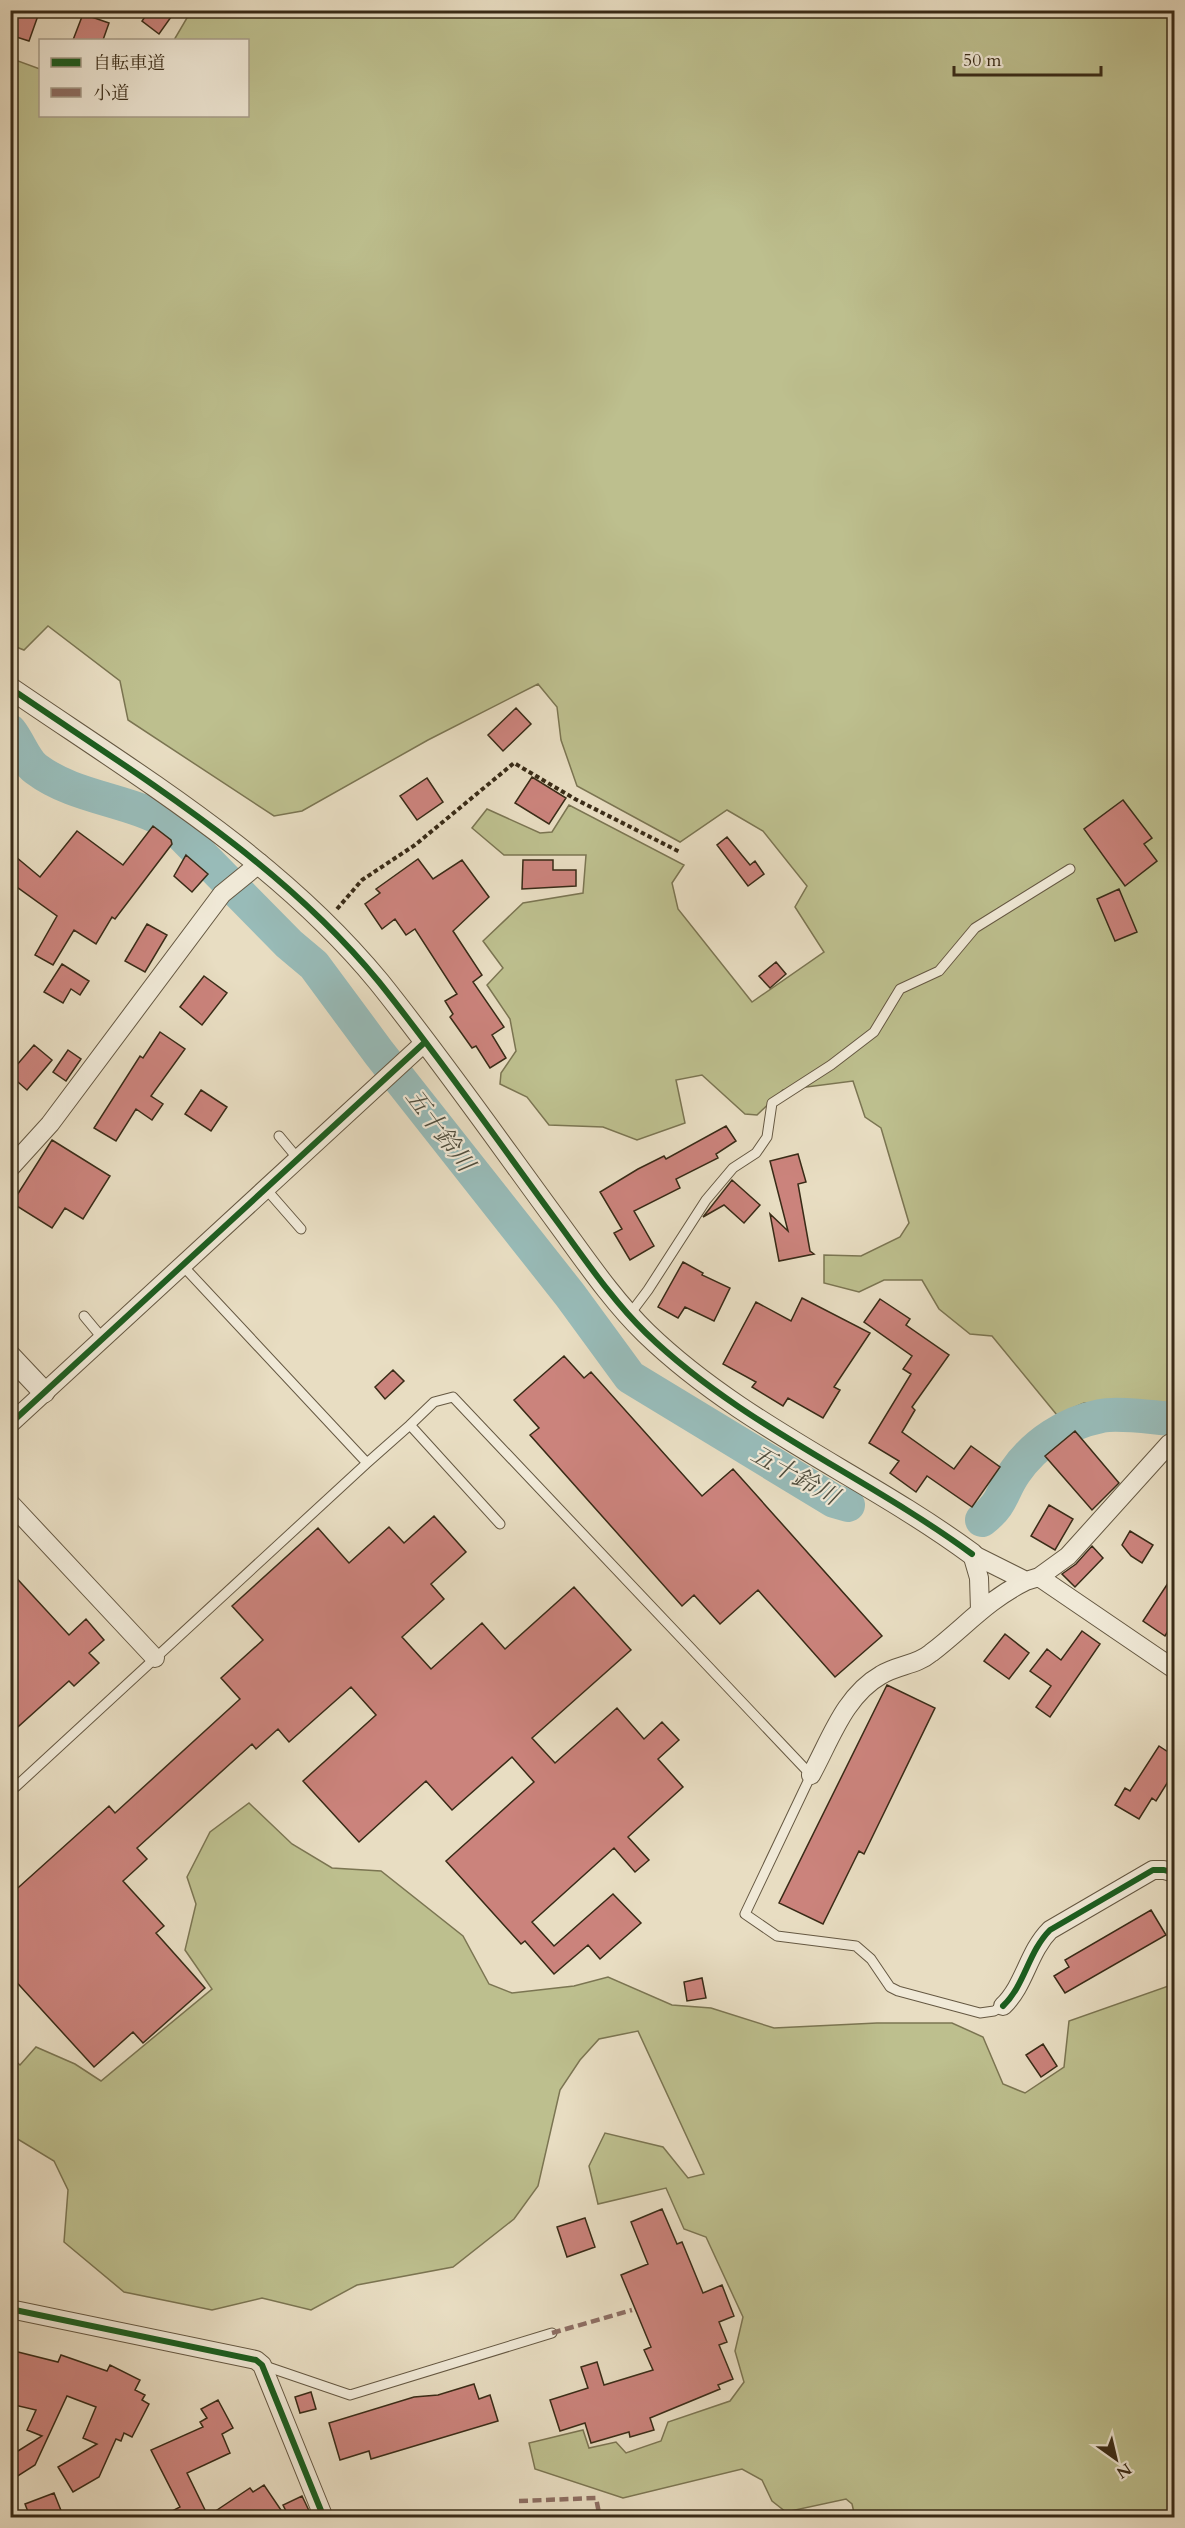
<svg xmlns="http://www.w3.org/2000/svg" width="1185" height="2528" font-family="Cardo,'Noto Serif JP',serif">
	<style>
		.green { fill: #bdbf8e; stroke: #7b7552; stroke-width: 1.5 }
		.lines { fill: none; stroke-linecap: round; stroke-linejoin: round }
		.river { stroke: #98bbb8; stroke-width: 34 }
		.building { fill: #cb837c; stroke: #392b17; stroke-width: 1.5 }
		.service-casing { stroke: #655842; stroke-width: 11 }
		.minor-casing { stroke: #655842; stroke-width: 20 }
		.tertiary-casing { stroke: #655842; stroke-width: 23 }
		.path { stroke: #392b17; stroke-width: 4; stroke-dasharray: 4.5 3; stroke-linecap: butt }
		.service { stroke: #f0e9d7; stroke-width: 9 }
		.minor { stroke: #f0e9d7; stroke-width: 18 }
		.tertiary { stroke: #f0e9d7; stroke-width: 21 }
		.quiet { stroke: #8d6e63; stroke-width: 4.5; stroke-dasharray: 9 4.5; stroke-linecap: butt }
		.cycleway-casing { stroke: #f0e9d7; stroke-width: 10 }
		.cycleway { stroke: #1b5e20; stroke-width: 6 }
		.labels { text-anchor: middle; stroke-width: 4.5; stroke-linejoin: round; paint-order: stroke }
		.water-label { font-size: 24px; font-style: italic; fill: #514f3f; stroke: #f0e9d7 }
	</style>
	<rect width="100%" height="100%" fill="#e8ddc2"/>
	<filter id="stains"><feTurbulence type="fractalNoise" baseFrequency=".00333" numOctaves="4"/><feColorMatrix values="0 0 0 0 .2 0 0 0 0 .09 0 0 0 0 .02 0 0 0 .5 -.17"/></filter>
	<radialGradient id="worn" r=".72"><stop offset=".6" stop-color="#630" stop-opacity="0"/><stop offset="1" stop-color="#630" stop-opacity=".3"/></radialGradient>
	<path class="green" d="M 191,11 L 1174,11 L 1174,1403 L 1126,1401 L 1084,1403 L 1057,1415 L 992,1336 L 970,1334 L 939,1309 L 922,1280 L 884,1280 L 859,1292 L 824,1283 L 824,1255 L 861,1256 L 900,1237 L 909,1223 L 881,1128 L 865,1117 L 853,1081 L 783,1090 L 757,1115 L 745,1114 L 702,1075 L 676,1080 L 685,1123 L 637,1140 L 603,1127 L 549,1125 L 527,1097 L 500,1084 L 501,1073 L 516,1051 L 510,1019 L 487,985 L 503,968 L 483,941 L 523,903 L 583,893 L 586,855 L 504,855 L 472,828 L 487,809 L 540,833 L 552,832 L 569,805 L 684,865 L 672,883 L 678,909 L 752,1002 L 824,952 L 795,907 L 807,886 L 763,831 L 727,810 L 680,842 L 577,786 L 561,740 L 557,707 L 538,684 L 428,740 L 302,811 L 274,816 L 128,720 L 120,681 L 48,626 L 24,650 L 11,645 L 10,58 L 40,69 L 40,116 L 248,116 L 248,40 L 174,40 Z
		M 249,1803 L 292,1844 L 332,1868 L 381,1871 L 463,1936 L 489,1984 L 512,1993 L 574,1986 L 608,1977 L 672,2005 L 711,2008 L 774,2028 L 877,2023 L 952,2023 L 983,2037 L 1003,2084 L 1025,2093 L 1064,2067 L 1069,2021 L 1174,1984 L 1174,2517 L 855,2517 L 852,2504 L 846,2499 L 786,2512 L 772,2501 L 762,2480 L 742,2469 L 623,2498 L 535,2469 L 529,2443 L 583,2430 L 589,2448 L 616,2442 L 626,2453 L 661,2441 L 668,2422 L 730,2401 L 744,2382 L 735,2351 L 743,2317 L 706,2237 L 684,2229 L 666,2188 L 598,2204 L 589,2166 L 605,2133 L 663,2147 L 688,2178 L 704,2174 L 638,2031 L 599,2039 L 580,2060 L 560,2090 L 538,2186 L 514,2219 L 453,2267 L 357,2285 L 311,2310 L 262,2298 L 212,2310 L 124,2292 L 64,2242 L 68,2190 L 54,2161 L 11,2135 L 11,2057 L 20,2065 L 36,2047 L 75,2064 L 101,2081 L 212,1989 L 185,1950 L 196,1904 L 187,1877 L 210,1832 Z"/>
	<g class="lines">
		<path class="river" d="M 10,731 C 19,742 25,761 36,769 C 76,799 130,799 172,825 L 289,944 L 314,965 L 379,1053 L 570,1295 L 630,1377 L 834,1501 L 848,1505
			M 982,1520 C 1004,1503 1001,1492 1015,1472 C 1035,1443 1066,1423 1101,1416 C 1118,1412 1155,1418 1174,1419"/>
	</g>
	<path class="building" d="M 10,10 L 40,10 L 29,41 L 10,35 Z
		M 150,10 L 176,10 L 159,34 L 142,21 Z
		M 83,14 L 109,23 L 103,40 L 73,40 Z
		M 516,708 L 531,724 L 503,751 L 488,735 Z
		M 532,777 L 566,798 L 549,824 L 515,803 Z
		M 427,778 L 443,802 L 417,820 L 400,796 Z
		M 1123,800 L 1152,838 L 1144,844 L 1157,861 L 1125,886 L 1084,829 Z
		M 153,826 L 171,840 L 172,844 L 115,919 L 112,917 L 96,944 L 74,930 L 53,965 L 35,955 L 57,916 L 10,882 L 10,852 L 40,877 L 77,831 L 123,865 Z
		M 727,837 L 750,865 L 755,861 L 764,874 L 748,886 L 717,845 Z
		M 186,855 L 208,874 L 192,892 L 174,876 Z
		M 418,859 L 433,879 L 462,860 L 489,897 L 453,931 L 482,975 L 473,982 L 504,1027 L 492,1035 L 506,1058 L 490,1068 L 476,1046 L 472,1048 L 450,1017 L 453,1014 L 445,1001 L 457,994 L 415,929 L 406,935 L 395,919 L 382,929 L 365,904 L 380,893 L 376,889 Z
		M 523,860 L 553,860 L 553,870 L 576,870 L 576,886 L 522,889 Z
		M 1119,889 L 1137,932 L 1115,941 L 1097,899 Z
		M 147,924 L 167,935 L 145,972 L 125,961 Z
		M 776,962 L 786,974 L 770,988 L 759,976 Z
		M 62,964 L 89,981 L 80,995 L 71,989 L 63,1003 L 44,992 Z
		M 204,976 L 227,993 L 202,1025 L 180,1007 Z
		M 160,1032 L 185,1049 L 151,1096 L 163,1104 L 152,1120 L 136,1109 L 116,1141 L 94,1128 L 140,1056 L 143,1058 Z
		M 34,1045 L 52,1060 L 27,1090 L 10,1075 L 10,1073 Z
		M 68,1050 L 81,1059 L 66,1081 L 53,1072 Z
		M 201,1090 L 227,1107 L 211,1131 L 185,1114 Z
		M 726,1126 L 736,1141 L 716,1154 L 718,1158 L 676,1179 L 680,1188 L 634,1211 L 654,1246 L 630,1260 L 614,1233 L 622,1229 L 600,1192 L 638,1169 L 664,1156 L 666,1159 Z
		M 52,1140 L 110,1176 L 83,1219 L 65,1208 L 52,1228 L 12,1203 Z
		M 798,1154 L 806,1182 L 798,1184 L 810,1251 L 814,1254 L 779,1261 L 770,1214 L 788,1231 L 770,1161 Z
		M 732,1180 L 760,1205 L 744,1223 L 724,1205 L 703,1217 Z
		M 683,1262 L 703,1273 L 702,1275 L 730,1288 L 714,1321 L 685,1307 L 678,1318 L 658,1307 Z
		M 802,1298 L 870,1333 L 834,1387 L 840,1390 L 823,1418 L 788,1398 L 783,1406 L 752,1387 L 756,1382 L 723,1364 L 756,1302 L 791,1321 Z
		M 880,1299 L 910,1319 L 906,1325 L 949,1355 L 912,1407 L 915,1410 L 902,1432 L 954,1469 L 971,1446 L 1000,1467 L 972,1507 L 927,1476 L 916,1492 L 890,1473 L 899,1461 L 869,1443 L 911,1374 L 903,1369 L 912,1356 L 864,1322 Z
		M 564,1356 L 584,1378 L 591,1372 L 702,1496 L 733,1469 L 882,1636 L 835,1677 L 758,1590 L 720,1624 L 694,1595 L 682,1606 L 530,1435 L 539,1428 L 514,1400 Z
		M 393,1370 L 404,1381 L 385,1399 L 375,1387 Z
		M 1075,1431 L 1119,1483 L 1092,1510 L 1045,1456 Z
		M 1049,1505 L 1073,1519 L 1055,1550 L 1031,1536 Z
		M 434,1516 L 466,1552 L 431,1584 L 444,1599 L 402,1637 L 431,1669 L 482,1623 L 505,1649 L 574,1587 L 631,1650 L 532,1738 L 555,1763 L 617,1708 L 644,1739 L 662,1722 L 679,1740 L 658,1759 L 683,1787 L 628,1837 L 649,1860 L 635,1872 L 614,1848 L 532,1922 L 554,1946 L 613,1894 L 641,1923 L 600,1959 L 588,1945 L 554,1974 L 525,1941 L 521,1944 L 446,1861 L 534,1782 L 512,1757 L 452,1810 L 426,1781 L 359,1842 L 303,1781 L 376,1715 L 351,1687 L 289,1742 L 278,1729 L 256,1749 L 252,1744 L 137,1848 L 147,1859 L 123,1881 L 164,1926 L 156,1933 L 205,1988 L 143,2043 L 133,2032 L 94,2067 L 10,1975 L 10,1895 L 109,1806 L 115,1813 L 240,1699 L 221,1678 L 263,1640 L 232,1606 L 318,1528 L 349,1563 L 389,1527 L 404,1543 Z
		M 1130,1531 L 1153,1545 L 1142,1563 L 1131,1556 L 1122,1545 Z
		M 1092,1546 L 1103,1558 L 1075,1587 L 1062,1574 L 1076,1564 Z
		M 10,1571 L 69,1635 L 86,1619 L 104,1640 L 89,1653 L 99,1663 L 74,1686 L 69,1681 L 10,1734 Z
		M 1174,1574 L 1174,1621 L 1165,1636 L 1143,1621 Z
		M 1082,1631 L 1100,1644 L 1050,1717 L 1036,1707 L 1051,1686 L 1030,1671 L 1047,1649 L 1061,1660 Z
		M 1005,1634 L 1029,1653 L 1009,1679 L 984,1661 Z
		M 887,1685 L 935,1708 L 864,1854 L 859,1851 L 823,1924 L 779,1903 Z
		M 1159,1746 L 1174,1756 L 1174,1772 L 1156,1801 L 1152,1798 L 1139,1819 L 1115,1805 L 1125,1788 L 1130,1791 Z
		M 1151,1910 L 1166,1935 L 1065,1993 L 1054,1976 L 1069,1967 L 1065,1960 Z
		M 702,1978 L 706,1998 L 687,2001 L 684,1982 Z
		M 1043,2044 L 1057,2066 L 1041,2077 L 1026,2055 Z
		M 662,2209 L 677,2244 L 682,2242 L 703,2293 L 722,2285 L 734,2316 L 719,2322 L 727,2342 L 719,2345 L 733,2379 L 718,2385 L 720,2389 L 650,2418 L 654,2430 L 630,2437 L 629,2432 L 591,2443 L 585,2423 L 560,2431 L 550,2400 L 588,2388 L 581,2367 L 597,2362 L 604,2385 L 653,2370 L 644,2350 L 651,2347 L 621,2275 L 648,2264 L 631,2222 Z
		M 585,2218 L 595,2247 L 567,2257 L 557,2227 Z
		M 10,2350 L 58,2362 L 61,2355 L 107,2371 L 110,2365 L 140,2380 L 135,2390 L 145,2395 L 142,2400 L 149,2404 L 132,2437 L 124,2433 L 121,2441 L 116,2439 L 99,2477 L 73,2492 L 58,2467 L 97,2444 L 83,2438 L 96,2407 L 67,2396 L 35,2465 L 10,2481 L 10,2456 L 42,2436 L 27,2430 L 36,2410 L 10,2404 Z
		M 474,2384 L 479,2399 L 490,2395 L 498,2421 L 371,2459 L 369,2451 L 340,2460 L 329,2423 L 414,2397 L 438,2395 Z
		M 311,2392 L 316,2409 L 300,2413 L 295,2397 Z
		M 218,2400 L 233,2428 L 222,2434 L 230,2453 L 187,2473 L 208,2516 L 250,2488 L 253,2492 L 264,2485 L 281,2510 L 271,2517 L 161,2517 L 180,2507 L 151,2450 L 203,2427 L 200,2422 L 207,2418 L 201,2409 Z
		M 54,2493 L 62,2513 L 49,2517 L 30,2517 L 25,2504 Z
		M 302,2496 L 312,2517 L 289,2517 L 283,2505 Z"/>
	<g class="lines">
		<g class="service-casing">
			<path id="service" d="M 279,1136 L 299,1160
				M 266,1189 L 301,1229
				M 183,1266 L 367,1463
				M 630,1314 L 648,1290 L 706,1200 L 733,1168 L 756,1153 L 767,1137 L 772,1103 L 831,1065 L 874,1032 L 900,989 L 939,971 L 975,928 L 1070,869
				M 84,1316 L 104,1340
				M 410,1425 L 434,1402 L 453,1397 L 811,1775 L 745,1914 L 777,1936 L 856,1946 L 871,1959 L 890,1987 L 898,1991 L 980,2013 L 994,2011 L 1003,2006
				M 10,1792 L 367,1463 L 410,1425 L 500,1524
				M 262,2365 L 350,2395 L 552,2333"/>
		</g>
		<g class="minor-casing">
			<path id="minor" d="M 10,1168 L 50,1124 L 222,894 L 260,863
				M 10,1424 L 424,1043
				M 10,1503 L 155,1658
				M 1039,1577 L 1174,1669
				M 980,1610 L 979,1578 L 972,1554 L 1026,1581 L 1039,1577 L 1068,1556 L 1169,1444 L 1174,1441
				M 811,1775 C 830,1741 844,1696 881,1675 C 897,1665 917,1665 931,1653 C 965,1627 987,1600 1026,1581
				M 1003,2006 C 1025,1985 1028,1952 1050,1930 L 1153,1870 L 1164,1870 L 1174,1873
				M 10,2309 L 256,2360 L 262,2365 L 324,2518"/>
		</g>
		<g class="tertiary-casing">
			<path id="tertiary" d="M 10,688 C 140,777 278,859 379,982 C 440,1058 498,1141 556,1220 C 584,1258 612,1300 646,1333 C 741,1425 866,1476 972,1554
				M 10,1356 L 44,1392"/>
		</g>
		<path class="path" d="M 337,909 L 362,880 L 415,845 L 514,763 L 575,799 L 680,852"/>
		<use href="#service" class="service"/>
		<use href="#minor" class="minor"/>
		<use href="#tertiary" class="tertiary"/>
		<path class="quiet" d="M 10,1359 L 13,1358
			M 552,2333 L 632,2310
			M 519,2501 L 596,2498 L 600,2518"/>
		<g class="cycleway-casing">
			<path id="cycleway" d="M 10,688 C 140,777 278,859 379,982 C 440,1058 498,1141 556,1220 C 584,1258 612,1300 646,1333 C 741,1425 866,1476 972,1554
				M 10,1424 L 424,1043
				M 1003,2006 C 1025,1985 1028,1952 1050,1930 L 1153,1870 L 1164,1870 L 1174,1873
				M 10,2309 L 256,2360 L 262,2365 L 324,2518"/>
		</g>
		<use href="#cycleway" class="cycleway"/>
	</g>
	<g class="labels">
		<g class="water-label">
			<text transform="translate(440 1130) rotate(53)" y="8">五十鈴川</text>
			<text transform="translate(795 1475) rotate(29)" y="8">五十鈴川</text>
		</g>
	</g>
	<rect width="1185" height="2528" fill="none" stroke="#e8ddc2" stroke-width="36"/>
	<rect x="12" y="12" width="1161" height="2504" fill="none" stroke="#392b17" stroke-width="3"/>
	<rect x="18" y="18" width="1149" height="2492" fill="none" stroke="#392b17" stroke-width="1.5"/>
	<rect x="39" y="39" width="210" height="78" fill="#f0e9d7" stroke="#a79d8a" stroke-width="1.5"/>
	<rect x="51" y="58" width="30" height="9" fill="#1b5e20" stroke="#a79d8a" stroke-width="1.5"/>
	<text x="93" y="69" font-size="18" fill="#392b17">自転車道</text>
	<rect x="51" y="88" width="30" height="9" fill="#8d6e63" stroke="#a79d8a" stroke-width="1.5"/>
	<text x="93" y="99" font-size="18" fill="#392b17">小道</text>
	<g transform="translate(1116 2459) rotate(146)" stroke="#f0e9d7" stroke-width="4.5" paint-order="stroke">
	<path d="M0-4.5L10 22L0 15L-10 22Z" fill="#392b17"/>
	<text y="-9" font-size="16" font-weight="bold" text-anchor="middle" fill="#392b17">N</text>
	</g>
	<path d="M954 66v9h147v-9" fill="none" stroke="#392b17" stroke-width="3"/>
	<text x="963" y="66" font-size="18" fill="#392b17" stroke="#f0e9d7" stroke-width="4.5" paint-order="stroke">50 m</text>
	<rect width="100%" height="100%" filter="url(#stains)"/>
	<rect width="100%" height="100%" fill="url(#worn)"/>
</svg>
